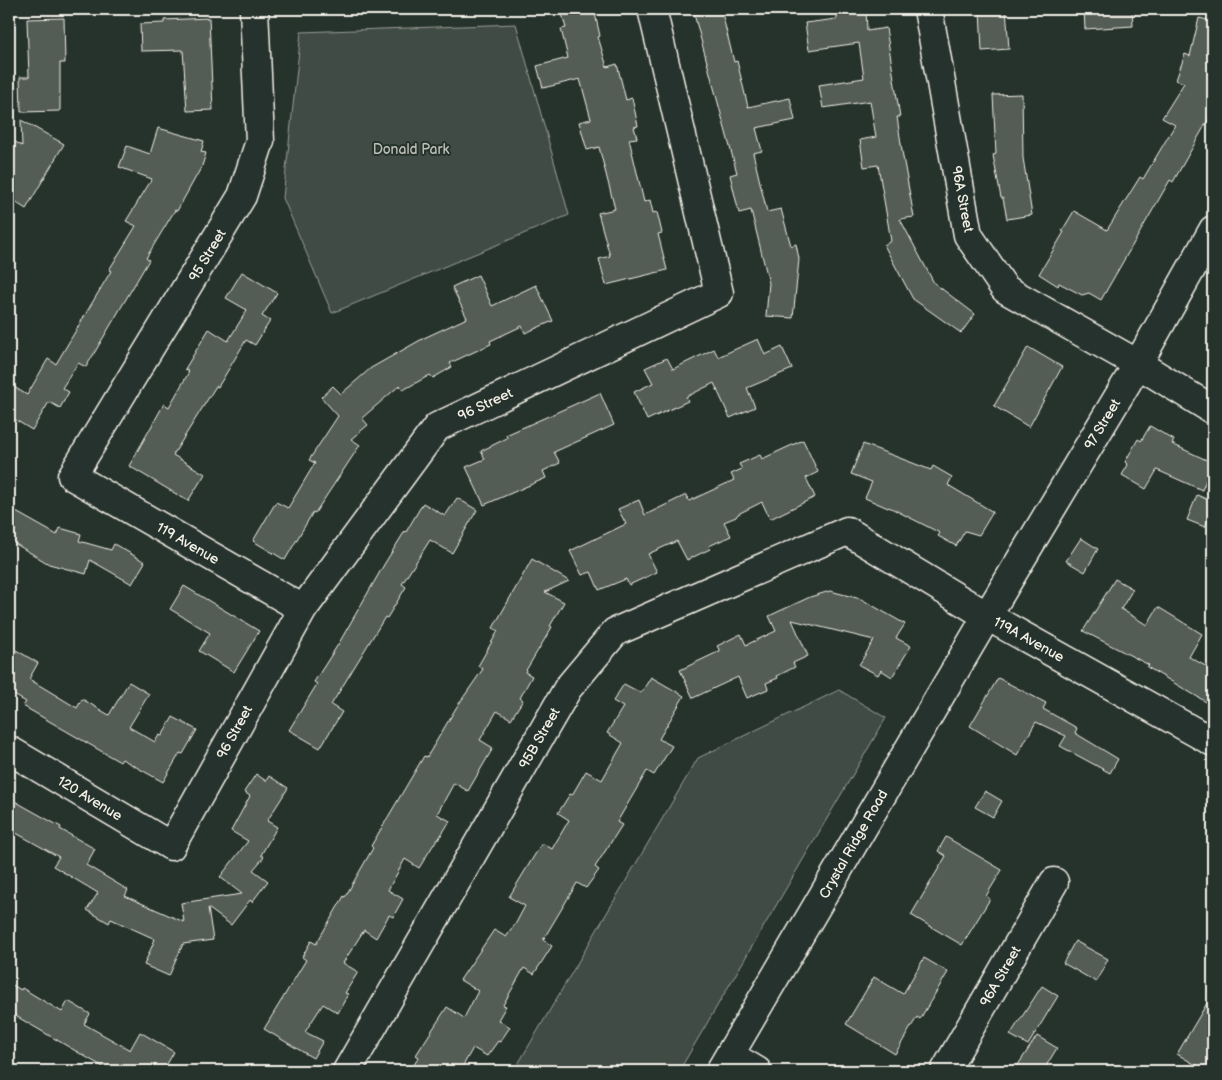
<svg xmlns="http://www.w3.org/2000/svg" width="1222" height="1080" font-family="'Balsamiq Sans',sans-serif">
	<style>
		.green { fill: #414b45; stroke: #9a9e96 }
		.building { fill: #525c55; stroke: #f4f1e8 }
		.lines { fill: none; stroke-linecap: round; stroke-linejoin: round }
		.minor-casing { stroke: #f4f1e8; stroke-width: 31 }
		.minor { stroke: #26332d; stroke-width: 28 }
		.labels { text-anchor: middle; stroke-width: 4; stroke-linejoin: round; paint-order: stroke }
		.park-label { font-size: 14px; fill: #bebfb7; stroke: #26332d }
		.street-label { font-size: 14px; fill: #f4f1e8; stroke: #26332d }
	</style>
	<rect width="100%" height="100%" fill="#26332d"/>
	<filter id="ink" filterUnits="userSpaceOnUse"><feTurbulence type="fractalNoise" baseFrequency=".02" numOctaves="2"/><feDisplacementMap in="SourceGraphic" scale="10" xChannelSelector="R" yChannelSelector="G"/><feConvolveMatrix kernelMatrix="1 2 1 2 8 2 1 2 1" color-interpolation-filters="sRGB"/></filter>
	<g filter="url(#ink)">
		<path class="green" d="M 516,24 L 569,215 L 332,313 L 283,198 L 301,32 Z
			M 839,690 L 886,718 L 679,1071 L 514,1071 L 698,758 Z"/>
		<path class="building" d="M 586,9 L 594,9 L 600,36 L 598,37 L 607,67 L 617,64 L 626,100 L 632,98 L 638,126 L 634,127 L 637,138 L 629,139 L 644,202 L 650,200 L 653,213 L 657,212 L 662,233 L 658,234 L 667,270 L 606,285 L 599,259 L 610,256 L 598,213 L 615,209 L 599,147 L 587,150 L 579,122 L 591,119 L 580,79 L 543,88 L 537,66 L 568,58 L 561,29 L 566,28 L 562,14 Z
			M 718,9 L 721,9 L 734,62 L 737,61 L 748,107 L 790,98 L 795,120 L 756,128 L 762,151 L 753,153 L 767,212 L 781,209 L 791,246 L 796,244 L 799,259 L 793,318 L 766,316 L 769,283 L 751,210 L 739,213 L 730,175 L 737,173 L 694,14 Z
			M 837,9 L 866,9 L 867,31 L 886,28 L 900,117 L 897,117 L 903,157 L 914,217 L 900,219 L 934,283 L 975,314 L 961,333 L 913,299 L 884,245 L 891,241 L 878,165 L 864,167 L 860,140 L 876,137 L 870,101 L 823,108 L 819,85 L 864,78 L 859,43 L 809,50 L 805,23 L 837,19 Z
			M 980,9 L 1006,9 L 1009,49 L 982,51 Z
			M 1084,9 L 1132,9 L 1133,26 L 1085,29 Z
			M 64,18 L 65,63 L 60,63 L 60,111 L 21,112 L 20,77 L 29,77 L 27,19 Z
			M 209,18 L 213,110 L 187,111 L 183,50 L 141,51 L 140,24 L 164,23 L 164,20 Z
			M 1199,18 L 1213,21 L 1213,111 L 1173,182 L 1170,180 L 1101,300 L 1089,293 L 1082,295 L 1059,283 L 1058,286 L 1039,274 L 1064,232 L 1062,231 L 1074,211 L 1107,230 L 1140,177 L 1143,179 L 1175,125 L 1162,118 L 1184,83 L 1176,80 L 1185,54 L 1190,56 Z
			M 1022,94 L 1023,158 L 1032,215 L 1007,219 L 1003,198 L 1001,198 L 993,155 L 996,154 L 993,95 Z
			M 21,120 L 64,144 L 26,209 L 9,198 L 9,138 L 22,146 Z
			M 158,128 L 204,141 L 201,152 L 206,153 L 202,166 L 177,211 L 175,210 L 146,258 L 149,260 L 86,367 L 78,363 L 62,388 L 69,392 L 60,408 L 49,402 L 32,430 L 9,416 L 9,384 L 27,395 L 48,359 L 56,364 L 111,271 L 109,270 L 136,226 L 126,221 L 152,179 L 119,167 L 127,146 L 150,154 Z
			M 242,272 L 277,293 L 262,316 L 270,321 L 255,345 L 246,340 L 218,387 L 216,386 L 173,455 L 205,474 L 188,501 L 129,466 L 164,404 L 169,407 L 189,372 L 185,369 L 209,329 L 228,341 L 247,310 L 226,298 Z
			M 478,275 L 492,306 L 536,285 L 553,321 L 525,333 L 522,326 L 490,341 L 491,344 L 450,363 L 452,367 L 433,378 L 430,375 L 403,390 L 400,385 L 362,418 L 368,425 L 351,439 L 360,445 L 315,513 L 313,512 L 285,560 L 253,541 L 276,502 L 288,508 L 315,463 L 309,460 L 338,416 L 321,397 L 333,386 L 341,394 L 371,368 L 424,338 L 467,318 L 452,287 Z
			M 758,339 L 765,355 L 782,347 L 792,369 L 747,388 L 755,407 L 730,418 L 714,383 L 686,397 L 688,401 L 647,420 L 634,392 L 653,383 L 645,368 L 667,358 L 673,369 L 714,349 L 718,357 Z
			M 1028,347 L 1062,367 L 1029,427 L 994,406 Z
			M 600,393 L 614,425 L 554,452 L 560,463 L 543,471 L 546,478 L 484,505 L 466,467 L 485,459 L 481,451 L 507,438 L 506,435 Z
			M 1150,426 L 1174,440 L 1172,444 L 1213,463 L 1202,490 L 1157,470 L 1146,489 L 1122,475 L 1128,465 L 1125,462 L 1138,439 L 1141,441 Z
			M 803,440 L 818,472 L 806,478 L 815,497 L 770,519 L 762,502 L 738,514 L 736,517 L 724,522 L 731,536 L 709,546 L 710,549 L 687,560 L 677,541 L 648,554 L 657,572 L 629,585 L 626,579 L 599,590 L 591,572 L 582,575 L 570,551 L 626,524 L 618,509 L 639,500 L 645,515 L 686,495 L 689,501 L 734,480 L 731,474 L 742,469 L 739,464 L 760,455 L 762,459 Z
			M 863,444 L 931,470 L 933,466 L 952,477 L 948,485 L 993,512 L 979,535 L 965,531 L 956,546 L 938,536 L 940,533 L 889,507 L 888,508 L 865,498 L 872,482 L 851,474 Z
			M 1197,495 L 1213,502 L 1213,508 L 1205,527 L 1187,520 Z
			M 457,498 L 477,510 L 452,553 L 430,540 L 402,584 L 406,587 L 387,618 L 385,617 L 331,705 L 342,712 L 320,748 L 289,730 L 317,684 L 314,682 L 339,643 L 385,563 L 405,531 L 406,532 L 423,503 L 445,516 Z
			M 9,508 L 57,535 L 60,528 L 81,534 L 79,541 L 111,550 L 114,544 L 145,562 L 132,584 L 90,560 L 86,574 L 49,564 L 9,540 Z
			M 1081,538 L 1098,549 L 1085,572 L 1066,561 Z
			M 532,559 L 569,581 L 545,592 L 564,602 L 550,626 L 552,627 L 525,672 L 532,676 L 520,698 L 523,700 L 511,719 L 497,711 L 480,740 L 493,748 L 468,791 L 454,783 L 437,814 L 450,821 L 438,840 L 437,839 L 419,868 L 405,859 L 388,890 L 403,899 L 393,917 L 389,915 L 376,938 L 364,930 L 343,963 L 358,972 L 345,993 L 348,994 L 338,1013 L 323,1004 L 305,1032 L 323,1041 L 313,1058 L 264,1029 L 306,960 L 302,957 L 311,941 L 316,944 L 344,896 L 345,897 L 373,848 L 371,846 L 424,756 L 427,757 L 456,708 L 483,669 L 478,666 L 498,631 L 493,628 Z
			M 1115,579 L 1133,589 L 1121,609 L 1147,625 L 1158,607 L 1202,634 L 1189,657 L 1213,670 L 1213,706 L 1147,667 L 1149,665 L 1083,631 Z
			M 184,586 L 259,631 L 234,672 L 199,651 L 210,633 L 170,609 Z
			M 830,591 L 861,599 L 905,624 L 896,638 L 911,646 L 892,677 L 881,670 L 878,675 L 859,665 L 874,640 L 792,620 L 808,656 L 793,663 L 795,667 L 777,676 L 778,678 L 766,683 L 768,689 L 747,698 L 738,677 L 693,698 L 680,670 L 720,651 L 717,646 L 741,634 L 746,645 L 776,631 L 769,616 L 810,597 Z
			M 16,650 L 38,663 L 29,679 L 77,708 L 82,699 L 109,715 L 129,682 L 149,694 L 129,727 L 155,742 L 159,735 L 162,736 L 173,717 L 197,730 L 183,754 L 180,753 L 163,782 L 122,759 L 120,762 L 23,706 L 26,702 L 9,692 L 9,663 Z
			M 651,677 L 684,696 L 659,739 L 672,746 L 654,775 L 647,771 L 617,822 L 622,825 L 595,867 L 599,870 L 586,888 L 577,883 L 543,940 L 552,946 L 534,974 L 524,968 L 503,1005 L 506,1006 L 498,1020 L 510,1027 L 500,1042 L 498,1041 L 487,1056 L 473,1048 L 460,1071 L 410,1071 L 419,1057 L 416,1055 L 447,1007 L 464,1018 L 478,991 L 460,980 L 494,930 L 506,937 L 516,923 L 525,906 L 509,897 L 542,843 L 552,849 L 569,820 L 558,813 L 570,794 L 572,795 L 586,771 L 602,780 L 623,743 L 607,733 L 623,707 L 613,701 L 624,684 L 641,693 Z
			M 998,678 L 1046,703 L 1043,709 L 1077,728 L 1075,733 L 1118,759 L 1110,773 L 1060,746 L 1066,736 L 1036,722 L 1017,755 L 970,726 Z
			M 256,774 L 266,781 L 269,776 L 288,788 L 267,821 L 277,827 L 261,855 L 264,857 L 253,870 L 268,881 L 252,902 L 250,900 L 231,925 L 208,908 L 213,940 L 183,944 L 169,976 L 144,965 L 155,939 L 111,919 L 109,923 L 87,910 L 98,893 L 53,866 L 59,857 L 9,829 L 9,798 L 61,827 L 60,829 L 95,849 L 86,865 L 128,890 L 125,896 L 184,922 L 181,903 L 242,894 L 220,877 L 248,841 L 231,831 L 250,796 L 244,792 Z
			M 985,791 L 1002,801 L 993,817 L 975,807 Z
			M 946,837 L 1002,870 L 986,896 L 990,899 L 962,945 L 911,915 L 946,856 L 938,851 Z
			M 1075,941 L 1108,959 L 1096,982 L 1063,963 Z
			M 924,958 L 948,972 L 920,1019 L 917,1017 L 895,1054 L 846,1024 L 874,977 L 903,994 Z
			M 9,983 L 21,990 L 22,988 L 62,1012 L 68,1001 L 90,1014 L 84,1024 L 130,1050 L 140,1032 L 174,1052 L 163,1071 L 110,1071 L 9,1012 Z
			M 1042,986 L 1058,996 L 1028,1045 L 1010,1035 Z
			M 1213,993 L 1213,1071 L 1206,1071 L 1177,1054 Z
			M 1037,1036 L 1057,1048 L 1043,1071 L 1014,1071 Z"/>
		<g class="lines">
			<g class="minor-casing">
				<path id="minor" d="M 254,9 L 260,141 L 242,196 L 72,476 L 303,609
					M 928,9 L 968,235 L 1005,289 L 1138,364 L 1213,410
					M 9,750 L 171,846 L 303,609 L 437,427 L 719,293 L 652,9
					M 730,1055 L 757,1071
					M 347,1071 L 568,688 L 615,632 L 847,531 L 987,616 L 1213,742
					M 720,1071 L 987,616 L 1138,364 L 1213,230
					M 945,1071 L 1054,882"/>
			</g>
			<use href="#minor" class="minor"/>
		</g>
	</g>
	<g class="labels">
		<g class="park-label">
			<text x="411" y="154">Donald Park</text>
		</g>
		<g class="street-label">
			<text transform="translate(963 199) rotate(79)" y="5">96A Street</text>
			<text transform="translate(207 255) rotate(-59)" y="5">95 Street</text>
			<text transform="translate(485 404) rotate(-25)" y="5">96 Street</text>
			<text transform="translate(1102 424) rotate(-59)" y="5">97 Street</text>
			<text transform="translate(188 543) rotate(30)" y="5">119 Avenue</text>
			<text transform="translate(1029 639) rotate(29)" y="5">119A Avenue</text>
			<text transform="translate(234 732) rotate(-61)" y="5">96 Street</text>
			<text transform="translate(539 738) rotate(-60)" y="5">95B Street</text>
			<text transform="translate(90 798) rotate(31)" y="5">120 Avenue</text>
			<text transform="translate(853 844) rotate(-60)" y="5">Crystal Ridge Road</text>
			<text transform="translate(1000 976) rotate(-60)" y="5">96A Street</text>
		</g>
	</g>
	<rect width="1222" height="1080" fill="none" stroke="#26332d" stroke-width="30"/>
	<rect x="15" y="15" width="1192" height="1050" fill="none" stroke="#f4f1e8" stroke-width="2" filter="url(#ink)"/>
</svg>
